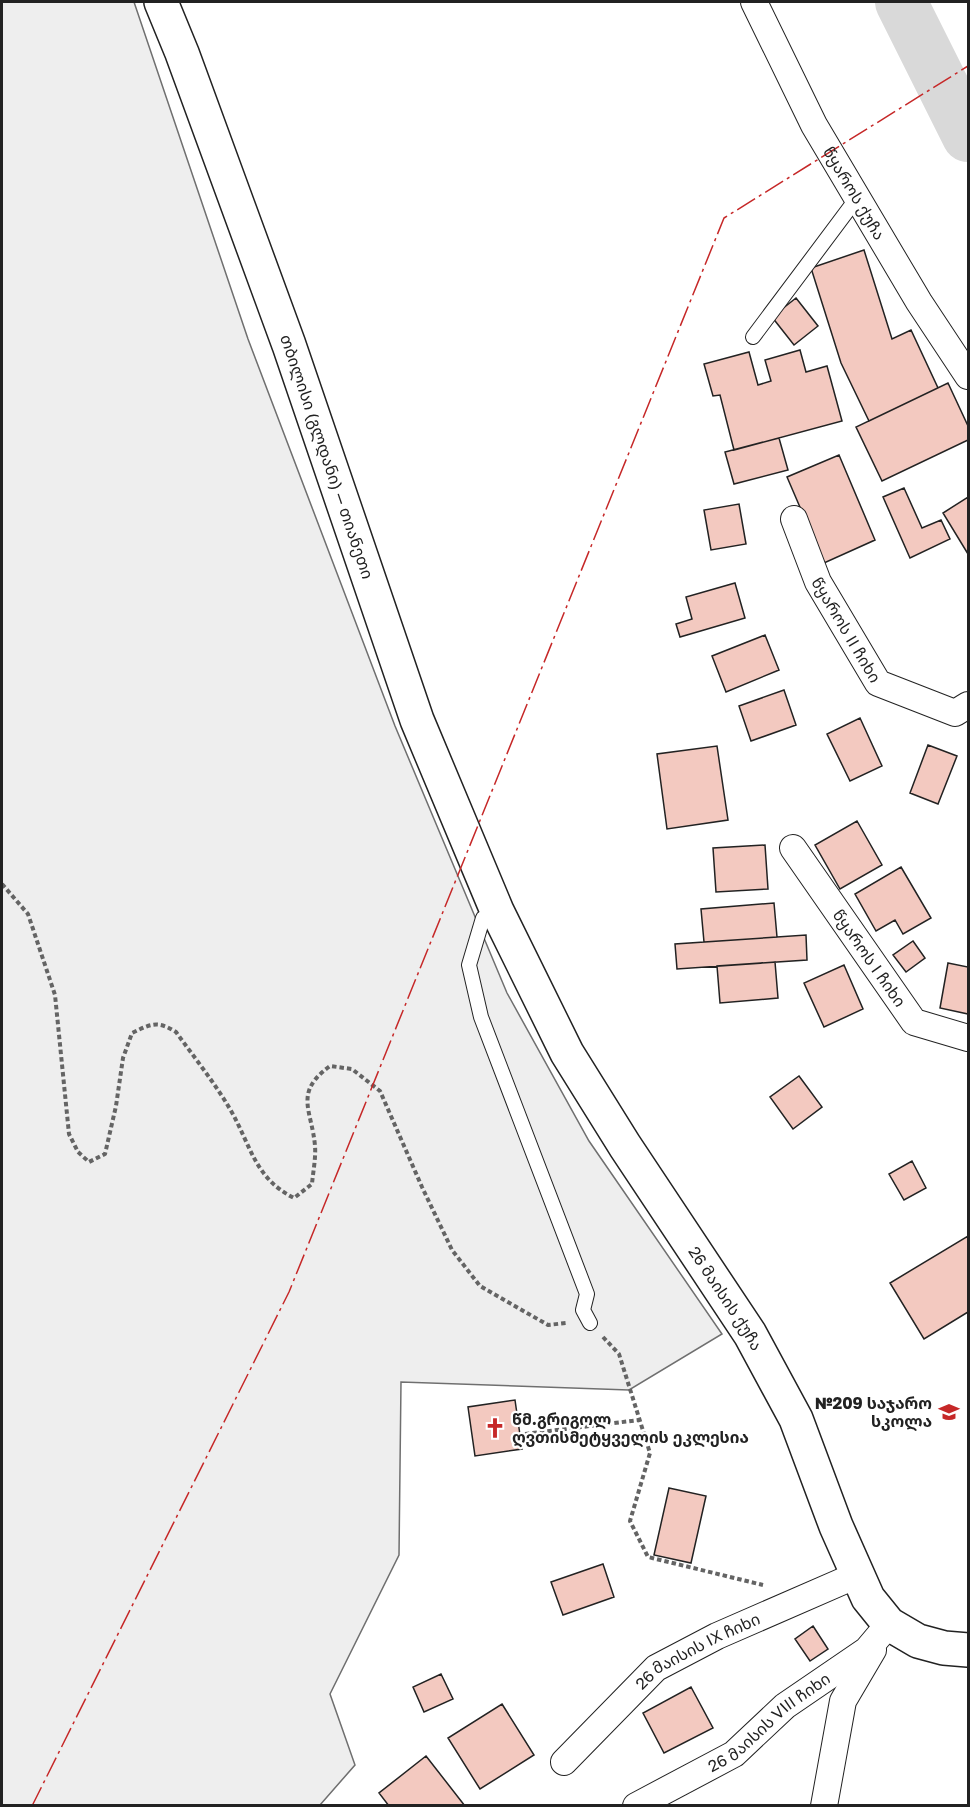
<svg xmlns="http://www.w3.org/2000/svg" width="970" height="1807" font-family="'Golos Text','Noto Sans Georgian',sans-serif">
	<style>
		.green { fill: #eee; stroke: #6f6f6f; stroke-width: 1.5 }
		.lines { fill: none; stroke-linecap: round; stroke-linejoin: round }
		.river { stroke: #d9d9d9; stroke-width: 52 }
		.building { fill: #f3c9c0; stroke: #222; stroke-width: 1.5 }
		.service-casing { stroke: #222; stroke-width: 16 }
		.minor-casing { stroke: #222; stroke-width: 28 }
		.secondary-casing { stroke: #222; stroke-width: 36 }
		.path { stroke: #646464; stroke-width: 4; stroke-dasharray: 4.5 3; stroke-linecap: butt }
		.service { stroke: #fff; stroke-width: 14 }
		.minor { stroke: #fff; stroke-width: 26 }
		.secondary { stroke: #fff; stroke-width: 33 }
		.power { stroke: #c62828; stroke-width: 1.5; stroke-dasharray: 21 4.5 3 4.5; stroke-linecap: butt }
		.labels { text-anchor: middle; stroke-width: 4.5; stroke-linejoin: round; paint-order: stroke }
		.street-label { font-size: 16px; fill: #222; stroke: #fff }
		.poi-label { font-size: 16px; font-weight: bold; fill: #222; stroke: #fff; text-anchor: end }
	</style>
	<rect width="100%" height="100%" fill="#fff"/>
	<path class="green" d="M 2,2 L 134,2 L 248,339 L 395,726 L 507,993 L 589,1141 L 722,1334 L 629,1390 L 401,1382 L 399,1555 L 330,1694 L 355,1765 L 320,1805 L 2,1806 Z"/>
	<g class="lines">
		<path class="river" d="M 901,2 L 968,136"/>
	</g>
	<path class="building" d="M 864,250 L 892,339 L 911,330 L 938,388 L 869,421 L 841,363 L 811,268 Z
		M 796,298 L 818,326 L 794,345 L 772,317 Z
		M 800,350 L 806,372 L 827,366 L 842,421 L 734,450 L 720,395 L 713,396 L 704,364 L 749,352 L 758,385 L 771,381 L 765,360 Z
		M 948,383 L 968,426 L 968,440 L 882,481 L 856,427 Z
		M 779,438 L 788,470 L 734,484 L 725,452 Z
		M 839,455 L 875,540 L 824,563 L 787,477 Z
		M 904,488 L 922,528 L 941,520 L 950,539 L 910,558 L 883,497 Z
		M 968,497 L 968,554 L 943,513 Z
		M 739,504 L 746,544 L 711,550 L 704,510 Z
		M 735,583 L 745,618 L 680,637 L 676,624 L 692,619 L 686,597 Z
		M 765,635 L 779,670 L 726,692 L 712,656 Z
		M 784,690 L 796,725 L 751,741 L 739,706 Z
		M 860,718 L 882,766 L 850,781 L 827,734 Z
		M 928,745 L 957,756 L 938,804 L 910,793 Z
		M 717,746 L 728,820 L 667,829 L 657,754 Z
		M 857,821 L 882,865 L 840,889 L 815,845 Z
		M 765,845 L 768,889 L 716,892 L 713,848 Z
		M 901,867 L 931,918 L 903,934 L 895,920 L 876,931 L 855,894 Z
		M 774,903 L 777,937 L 704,942 L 701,909 Z
		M 806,935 L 807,960 L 677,969 L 675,944 Z
		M 913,941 L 925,958 L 906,972 L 893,955 Z
		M 775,962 L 778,998 L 720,1003 L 717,966 Z
		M 948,963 L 968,967 L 968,1014 L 940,1008 Z
		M 844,965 L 863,1009 L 824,1027 L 804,983 Z
		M 799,1076 L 822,1107 L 793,1129 L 770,1097 Z
		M 912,1161 L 926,1188 L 904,1200 L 889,1174 Z
		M 968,1236 L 968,1312 L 924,1339 L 890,1283 Z
		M 515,1400 L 522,1449 L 475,1456 L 468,1407 Z
		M 669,1488 L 706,1496 L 691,1563 L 654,1555 Z
		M 603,1564 L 614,1597 L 563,1615 L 551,1582 Z
		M 813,1626 L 828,1649 L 810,1661 L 795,1639 Z
		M 441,1674 L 453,1699 L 424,1712 L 413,1687 Z
		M 691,1687 L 713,1728 L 664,1753 L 643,1713 Z
		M 502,1704 L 534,1755 L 480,1789 L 448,1738 Z
		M 426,1756 L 465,1806 L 389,1806 L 379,1793 Z"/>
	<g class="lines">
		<g class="service-casing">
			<path id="service" d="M 753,337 L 857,198
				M 497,911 L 483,918 L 469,965 L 481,1017 L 587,1294 L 583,1310 L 590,1323"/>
		</g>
		<g class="minor-casing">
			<g id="minor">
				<path id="s1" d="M 754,2 L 814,125 L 919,302 L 968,376"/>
				<path id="s2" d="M 794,519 L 818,582 L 878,683 L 955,713 L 968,705"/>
				<path id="s3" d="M 793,848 L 914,1022 L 968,1038"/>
				<path id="s4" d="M 564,1762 L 656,1668 L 717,1636 L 857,1575"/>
				<path id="s5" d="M 636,1806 L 734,1754 L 785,1706 L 867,1650 L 889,1624"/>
				<path d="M 824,1806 L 843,1701 L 873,1650"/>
			</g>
		</g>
		<g class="secondary-casing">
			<g id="secondary">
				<path id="s6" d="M 161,2 L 182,53 L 289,345 L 417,720 L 497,911 L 567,1053 L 625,1146 L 750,1334 L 796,1419 L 836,1526 L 868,1598 L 889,1624 L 918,1641 L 944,1648 L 968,1650"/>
			</g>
		</g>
		<path class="path" d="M 2,884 L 28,914 L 55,995 L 69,1134 L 78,1152 L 89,1162 L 105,1154 L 116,1106 L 123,1058 L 132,1033 C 151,1024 157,1020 176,1032 C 194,1057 214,1082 230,1109 C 251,1145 254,1178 294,1198 L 312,1184 C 313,1172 316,1158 315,1146 C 312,1110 293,1093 330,1066 L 352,1069 L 380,1091 L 422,1187 L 452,1250 L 480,1286 L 548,1325 L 566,1323
			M 603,1337 L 619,1354 L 650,1453 L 630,1521 L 648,1557 L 763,1585
			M 525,1434 L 639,1420"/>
		<use href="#service" class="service"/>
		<use href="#minor" class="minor"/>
		<use href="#secondary" class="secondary"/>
		<path class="power" d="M 32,1806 L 289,1292 L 724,218 L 968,66"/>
	</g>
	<defs>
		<g id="school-bare" transform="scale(1.62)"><path d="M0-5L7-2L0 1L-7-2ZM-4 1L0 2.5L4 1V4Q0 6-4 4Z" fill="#c62828" stroke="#fff" stroke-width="2.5" paint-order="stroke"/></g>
		<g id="church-bare" transform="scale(1.62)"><path d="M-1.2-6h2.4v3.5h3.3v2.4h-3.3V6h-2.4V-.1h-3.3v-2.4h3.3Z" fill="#c62828" stroke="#fff" stroke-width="2.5" paint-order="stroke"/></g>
	</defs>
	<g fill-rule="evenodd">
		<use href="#school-bare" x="949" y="1412"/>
		<use href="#church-bare" x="495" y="1428"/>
	</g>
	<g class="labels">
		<g class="street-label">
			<text dy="6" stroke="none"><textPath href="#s1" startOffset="216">წყაროს ქუჩა</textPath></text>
			<text dy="6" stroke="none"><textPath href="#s6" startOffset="484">თბილისი (გლდანი) — თიანეთი</textPath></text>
			<text dy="6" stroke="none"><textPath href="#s2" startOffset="123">წყაროს II ჩიხი</textPath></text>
			<text dy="6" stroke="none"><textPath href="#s3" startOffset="134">წყაროს I ჩიხი</textPath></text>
			<text dy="6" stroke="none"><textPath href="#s6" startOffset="1420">26 მაისის ქუჩა</textPath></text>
			<text dy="6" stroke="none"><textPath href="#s4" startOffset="176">26 მაისის IX ჩიხი</textPath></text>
			<text dy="6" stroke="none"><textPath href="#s5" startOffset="158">26 მაისის VIII ჩიხი</textPath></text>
		</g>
		<g class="poi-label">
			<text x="932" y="1409">№209 საჯარო<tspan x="932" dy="18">სკოლა</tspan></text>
			<text x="512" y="1425" text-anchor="start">წმ.გრიგოლ<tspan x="512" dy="18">ღვთისმეტყველის ეკლესია</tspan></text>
		</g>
	</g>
	<rect width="970" height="1807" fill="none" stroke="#222222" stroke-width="6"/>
</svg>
